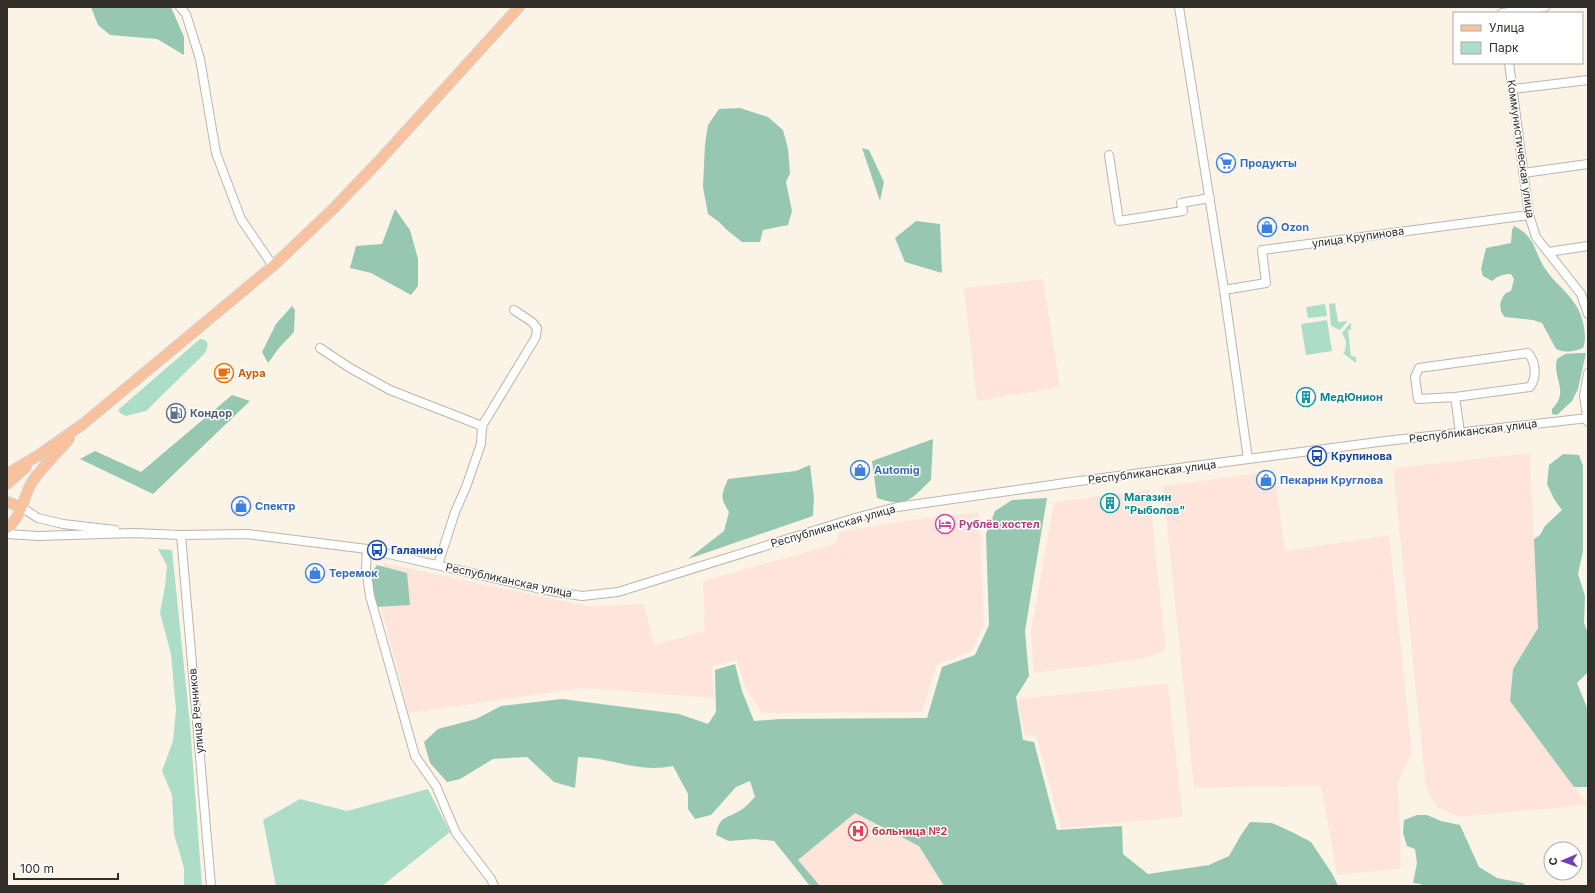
<svg xmlns="http://www.w3.org/2000/svg" width="1595" height="893" font-family="Inter,sans-serif">
	<style>
		.industrial { fill: #fde5db }
		.medical { fill: #fde5da }
		.green { fill: #acddc6 }
		.forest { fill: #96c7b0 }
		.lines { fill: none; stroke-linecap: round; stroke-linejoin: round }
		.minor-casing { stroke: #bdb4a9; stroke-width: 10 }
		.major-casing { stroke: #d6d5d4; stroke-width: 12 }
		.minor { stroke: #fff; stroke-width: 8 }
		.major { stroke: #f9c29f; stroke-width: 10 }
		.labels { text-anchor: middle; stroke-width: 3; stroke-linejoin: round; paint-order: stroke }
		.street-label { font-size: 11px; fill: #322e2a; stroke: #fff }
		.shop-label { font-size: 11px; font-weight: bold; fill: #366cbe; stroke: #fff; text-anchor: start }
		.food-label { font-size: 11px; font-weight: bold; fill: #c56008; stroke: #fff; text-anchor: start }
		.culture-label { font-size: 11px; font-weight: bold; fill: #0d838f; stroke: #fff; text-anchor: start }
		.service-label { font-size: 11px; font-weight: bold; fill: #4e5e75; stroke: #fff; text-anchor: start }
		.transit-label { font-size: 11px; font-weight: bold; fill: #164399; stroke: #fff; text-anchor: start }
		.hotel-label { font-size: 11px; font-weight: bold; fill: #b23c85; stroke: #fff; text-anchor: start }
		.health-label { font-size: 11px; font-weight: bold; fill: #be3a42; stroke: #fff; text-anchor: start }
	</style>
	<rect width="100%" height="100%" fill="#fcf3e7"/>
	<path class="industrial" d="M 1043,279 L 1060,387 L 977,401 L 964,288 Z
		M 1530,453 L 1538,628 L 1513,669 L 1510,701 L 1588,805 L 1459,817 L 1437,807 L 1426,788 L 1393,468 Z
		M 1274,471 L 1285,551 L 1389,535 L 1412,753 L 1398,782 L 1401,869 L 1337,875 L 1321,786 L 1194,788 L 1163,486 Z
		M 1149,490 L 1166,651 L 1143,659 L 1034,673 L 1031,632 L 1054,502 Z
		M 979,512 L 984,625 L 971,652 L 937,664 L 922,712 L 762,713 L 745,687 L 737,660 L 712,666 L 714,698 L 583,688 L 409,713 L 379,601 L 384,563 L 587,606 L 644,604 L 654,645 L 705,631 L 703,581 L 835,544 L 839,532 L 911,520 Z
		M 1160,684 L 1168,684 L 1183,817 L 1061,828 L 1036,735 L 1025,736 L 1017,699 Z"/>
	<path class="medical" d="M 809,807 L 893,816 L 958,886 L 817,886 L 789,850 Z"/>
	<path class="green" d="M 1335,303 L 1338,322 L 1348,321 L 1340,330 L 1331,326 L 1329,304 Z
		M 1325,304 L 1327,316 L 1308,318 L 1306,307 Z
		M 1327,320 L 1332,351 L 1306,355 L 1301,324 Z
		M 1351,322 L 1351,330 L 1348,330 L 1351,356 L 1356,357 L 1356,363 L 1343,353 L 1345,351 L 1346,341 L 1342,333 Z
		M 200,339 C 210,340 208,346 205,353 L 146,411 L 126,416 L 120,413 L 118,410 Z
		M 158,549 L 172,550 L 190,725 L 202,886 L 184,886 L 184,868 L 174,834 L 172,795 L 162,771 L 173,741 L 176,710 L 171,654 L 160,613 L 165,586 L 167,566 Z
		M 428,789 L 450,832 L 382,886 L 276,886 L 263,820 L 300,799 L 347,811 Z"/>
	<path class="forest" d="M 91,7 L 171,7 L 184,37 L 184,55 L 157,39 L 110,35 L 98,25 Z
		M 740,108 L 768,117 L 783,130 L 788,149 L 790,173 L 786,182 L 792,211 L 788,225 L 763,230 L 760,242 L 742,242 L 727,230 L 719,222 L 708,214 L 703,187 L 705,144 L 708,125 L 719,109 Z
		M 862,148 L 869,150 L 884,182 L 880,201 Z
		M 395,209 L 410,230 L 418,259 L 418,286 L 411,295 L 371,273 L 350,268 L 356,246 L 382,244 Z
		M 916,221 L 940,224 L 942,273 L 905,262 L 895,238 Z
		M 1514,226 C 1535,236 1533,249 1544,267 C 1558,289 1579,297 1584,327 C 1585,335 1586,340 1583,348 C 1573,352 1566,353 1556,349 L 1542,323 L 1533,320 L 1505,317 C 1498,310 1499,300 1506,293 L 1511,291 L 1514,279 L 1511,274 C 1503,274 1498,276 1492,281 L 1483,276 L 1481,269 L 1486,248 L 1511,243 L 1512,230 Z
		M 292,306 L 295,310 L 294,332 L 279,348 L 268,363 L 262,352 L 276,324 Z
		M 1578,353 L 1586,353 L 1578,389 L 1572,401 L 1557,415 L 1552,414 L 1552,409 C 1570,391 1552,379 1557,359 L 1565,354 Z
		M 232,395 L 250,401 L 153,494 L 80,459 L 95,451 L 141,472 Z
		M 933,439 L 931,480 C 910,500 907,508 877,498 L 872,461 Z
		M 1563,454 L 1579,455 L 1583,466 L 1583,551 L 1578,574 L 1585,596 L 1584,623 L 1588,633 L 1588,672 L 1577,683 L 1588,710 L 1588,787 L 1574,787 L 1510,701 L 1513,669 L 1538,628 L 1534,539 L 1540,535 L 1545,526 L 1562,510 L 1554,499 L 1547,484 L 1549,465 Z
		M 810,465 L 814,498 L 813,516 L 688,559 L 724,531 L 729,512 C 720,497 721,496 728,479 L 796,471 Z
		M 1047,498 L 1025,631 L 1029,676 L 1016,697 L 1023,740 L 1034,742 L 1057,830 L 1122,826 L 1123,854 L 1148,874 L 1209,865 L 1229,856 L 1241,835 L 1250,822 L 1272,823 L 1292,832 L 1311,842 L 1333,875 L 1338,886 L 944,886 L 919,846 L 855,813 L 798,860 L 820,886 L 810,886 L 774,841 L 754,839 L 729,841 L 716,835 C 719,815 727,819 741,810 C 746,807 751,801 755,797 L 750,781 L 736,787 L 711,815 L 695,819 L 688,809 L 688,794 L 673,766 C 666,767 660,768 654,768 C 628,768 604,757 578,757 L 575,788 L 554,782 L 527,757 L 493,759 L 460,779 L 447,782 L 430,763 L 424,742 L 438,729 L 476,719 L 501,706 L 562,699 L 679,714 L 708,724 L 716,712 L 715,670 L 735,664 L 742,691 L 754,721 L 780,719 L 927,718 L 942,667 L 975,655 L 989,625 L 986,534 L 995,511 L 1012,500 Z
		M 377,565 L 407,573 L 410,605 L 375,607 L 371,574 Z
		M 1417,815 L 1427,815 L 1441,821 L 1460,825 L 1479,867 L 1497,878 L 1523,883 L 1526,886 L 1422,886 L 1421,884 L 1413,883 L 1417,863 L 1415,849 L 1407,846 L 1403,833 L 1404,820 Z"/>
	<g class="lines">
		<g class="minor-casing">
			<path id="minor" d="M 180,7 L 186,14 L 200,59 L 216,153 L 241,219 L 273,266
				M 1179,7 L 1224,290 L 1248,459
				M 1502,13 L 1545,7
				M 1509,63 L 1529,215 L 1536,237 L 1581,294 L 1588,314
				M 1513,89 L 1588,80
				M 1109,155 L 1119,221 L 1183,211 L 1181,203 L 1210,198
				M 1523,173 L 1588,164
				M 1548,252 L 1588,246
				M 1224,290 L 1266,283 L 1262,250 L 1529,215
				M 320,348 L 350,368 L 390,390 L 482,426
				M 1455,397 L 1418,399 L 1415,377 L 1419,368 L 1528,353 C 1536,362 1537,377 1530,387 L 1455,397 L 1460,432
				M 1588,422 L 1584,396 L 1588,373
				M 21,507 L 38,518 L 63,524 L 115,530
				M 7,534 L 38,536 L 134,533 L 181,535 L 247,534 L 367,549 L 545,590 L 582,596 L 618,592 L 855,518 L 897,507 L 1072,482 L 1386,441 L 1588,418
				M 181,535 L 211,886
				M 367,549 L 366,568 L 370,596 L 415,756 L 436,786 L 456,833 L 491,879 L 494,886
				M 438,565 L 455,512 L 466,487 L 481,444 L 482,426 L 536,337 L 537,328 L 532,322 L 514,310"/>
		</g>
		<g class="major-casing">
			<path id="major" d="M 7,474 L 39,455 L 83,424 L 273,266 L 333,209 L 379,161 L 519,7
				M 7,484 L 26,467
				M 7,502 L 21,507
				M 7,528 C 22,517 23,497 32,482 C 43,466 57,453 69,439"/>
		</g>
		<use href="#minor" class="minor"/>
		<use href="#major" class="major"/>
	</g>
	<defs>
		<g id="supermarket-ring" transform="scale(1)"><circle r="9.5" fill="#fff" stroke="#3f7fe0" stroke-width="1.5"/><path d="M-6-5.5h2.5l.6 2H6L4.5 2H-2.5L-4.4-4H-6ZM-1.5 3.2a1.3 1.3 0 1 0 .1 0ZM3 3.2a1.3 1.3 0 1 0 .1 0Z" fill="#3f7fe0"/></g>
		<g id="shop-ring" transform="scale(1)"><circle r="9.5" fill="#fff" stroke="#3f7fe0" stroke-width="1.5"/><path d="M-5-2.5h2.3a2.7 3.5 0 0 1 5.4 0H5L5.5 6h-11ZM-1.5-2.5h3a1.5 2.3 0 0 0-3 0Z" fill="#3f7fe0"/></g>
		<g id="cafe-ring" transform="scale(1)"><circle r="9.5" fill="#fff" stroke="#e8710a" stroke-width="1.5"/><path d="M-5.5-4.5H6V0H3Q3 3.5 0 3.5H-2.5Q-5.5 3.5-5.5 0ZM3-3.2v2h1.7v-2ZM-6 4.5H4V6H-6Z" fill="#e8710a"/></g>
		<g id="building-ring" transform="scale(1)"><circle r="9.5" fill="#fff" stroke="#0f9aa8" stroke-width="1.5"/><path d="M-4-6H4V6H1V3H-1V6H-4ZM-2.5-4.3h1.7v1.8h-1.7ZM.8-4.3h1.7v1.8H.8ZM-2.5-1h1.7V.8h-1.7ZM.8-1h1.7V.8H.8Z" fill="#0f9aa8"/></g>
		<g id="fuel-ring" transform="scale(1)"><circle r="9.5" fill="#fff" stroke="#5c6f8a" stroke-width="1.5"/><path d="M-5.5-6h7V0h2V4h1.3V-2.5L3-4.5l.8-.8L6-3V5H2.5V1h-1V6h-7ZM-4.2-4.7v3.2H.2V-4.7Z" fill="#5c6f8a"/></g>
		<g id="bus-ring" transform="scale(1)"><circle r="9.5" fill="#fff" stroke="#1a4fb4" stroke-width="1.5"/><path d="M-5-6H5V4H4V6H2V4H-2V6H-4V4H-5ZM-3.5-4V0h7V-4ZM-3.5 1.2v1.5H-2V1.2ZM2 1.2v1.5H3.5V1.2Z" fill="#1a4fb4"/></g>
		<g id="hotel-ring" transform="scale(1)"><circle r="9.5" fill="#fff" stroke="#d1479c" stroke-width="1.5"/><path d="M-6-4.5h1.5V1H6V5H4.5V3h-9V5H-6ZM-4 0a1.8 1.8 0 1 1 3.6 0ZM.5 0V-2.5h3Q6-2.5 6 0Z" fill="#d1479c"/></g>
		<g id="hospital-ring" transform="scale(1)"><circle r="9.5" fill="#fff" stroke="#e0444e" stroke-width="1.5"/><path d="M-5-5h3v3.5h4V-5h3V5h-3V1.5h-4V5h-3Z" fill="#e0444e"/></g>
	</defs>
	<g fill-rule="evenodd">
		<use href="#supermarket-ring" x="1226" y="163"/>
		<use href="#shop-ring" x="1267" y="227"/>
		<use href="#cafe-ring" x="224" y="373"/>
		<use href="#building-ring" x="1306" y="397"/>
		<use href="#fuel-ring" x="176" y="413"/>
		<use href="#bus-ring" x="1317" y="456"/>
		<use href="#shop-ring" x="860" y="470"/>
		<use href="#shop-ring" x="1266" y="480"/>
		<use href="#building-ring" x="1110" y="503"/>
		<use href="#shop-ring" x="241" y="506"/>
		<use href="#hotel-ring" x="945" y="524"/>
		<use href="#bus-ring" x="377" y="550"/>
		<use href="#shop-ring" x="315" y="573"/>
		<use href="#hospital-ring" x="858" y="831"/>
	</g>
	<g class="labels">
		<g class="street-label">
			<text transform="translate(1521 149) rotate(82)" y="4">Коммунистическая улица</text>
			<text transform="translate(1358 237) rotate(-8)" y="4">улица Крупинова</text>
			<text transform="translate(1473 431) rotate(-7)" y="4">Республиканская улица</text>
			<text transform="translate(1152 472) rotate(-7)" y="4">Республиканская улица</text>
			<text transform="translate(833 526) rotate(-16)" y="4">Республиканская улица</text>
			<text transform="translate(509 580) rotate(12)" y="4">Республиканская улица</text>
			<text transform="translate(196 711) rotate(-95)" y="4">улица Речников</text>
		</g>
		<g class="shop-label">
			<text x="1240" y="167">Продукты</text>
			<text x="1281" y="231">Ozon</text>
			<text x="874" y="474">Automig</text>
			<text x="1280" y="484">Пекарни Круглова</text>
			<text x="255" y="510">Спектр</text>
			<text x="329" y="577">Теремок</text>
		</g>
		<g class="food-label">
			<text x="238" y="377">Аура</text>
		</g>
		<g class="culture-label">
			<text x="1320" y="401">МедЮнион</text>
			<text x="1124" y="501">Магазин<tspan x="1124" dy="13">"Рыболов"</tspan></text>
		</g>
		<g class="service-label">
			<text x="190" y="417">Кондор</text>
		</g>
		<g class="transit-label">
			<text x="1331" y="460">Крупинова</text>
			<text x="391" y="554">Галанино</text>
		</g>
		<g class="hotel-label">
			<text x="959" y="528">Рублёв хостел</text>
		</g>
		<g class="health-label">
			<text x="872" y="835">больница №2</text>
		</g>
	</g>
	<rect width="1595" height="893" fill="none" stroke="#322e2a" stroke-width="16"/>
	<rect x="1453" y="12" width="130" height="52" fill="#ffffff" stroke="#adabaa"/>
	<rect x="1461" y="25" width="20" height="6" fill="#f9c29f" stroke="#adabaa"/>
	<text x="1489" y="32" font-size="12" fill="#322e2a">Улица</text>
	<rect x="1461" y="42" width="20" height="12" fill="#acddc6" stroke="#adabaa"/>
	<text x="1489" y="52" font-size="12" fill="#322e2a">Парк</text>
	<g transform="translate(1563 861) rotate(268)"><circle r="19" fill="#ffffff" stroke="#adabaa"/>
	<path d="M0-3L7 15L0 10L-7 15Z" fill="#713fb6"/>
	<text y="-6" font-size="11" font-weight="bold" text-anchor="middle" fill="#322e2a">С</text>
	</g>
	<path d="M14 873v6h104v-6" fill="none" stroke="#322e2a" stroke-width="2"/>
	<text x="20" y="873" font-size="12" fill="#322e2a" stroke="#ffffff" stroke-width="3" paint-order="stroke">100 m</text>
</svg>
